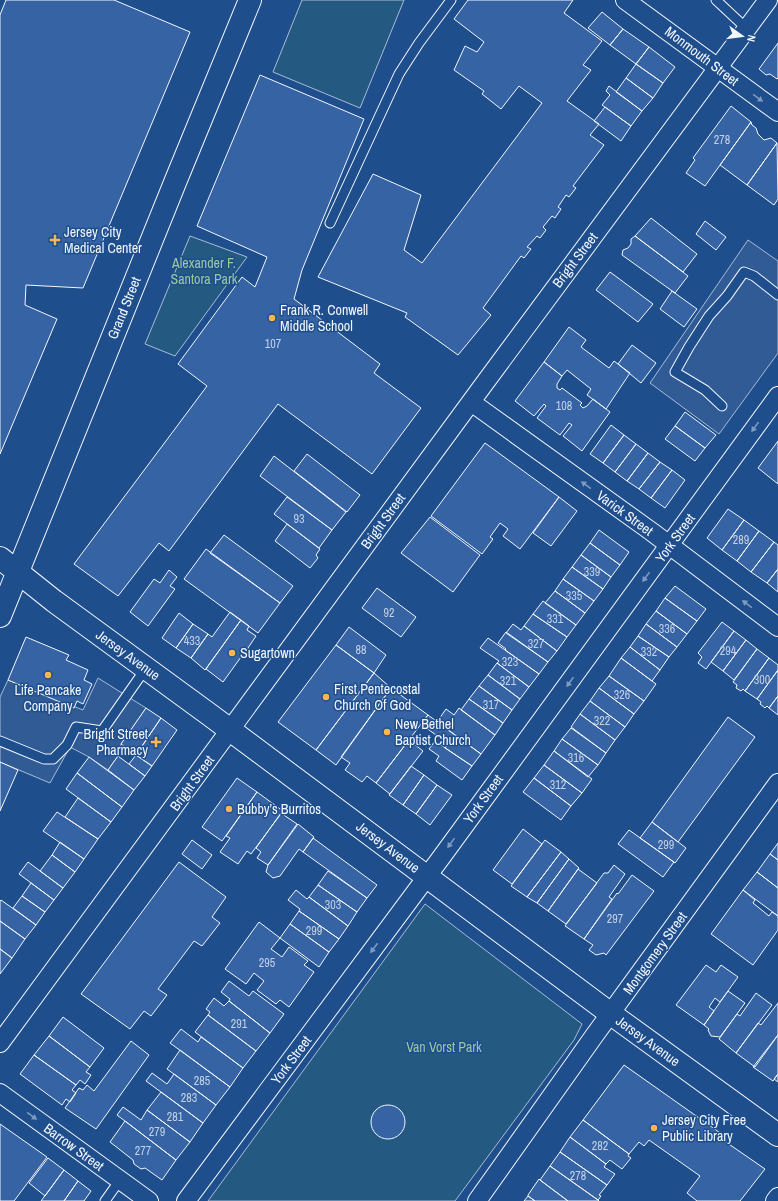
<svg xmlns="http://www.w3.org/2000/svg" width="778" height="1201" font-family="'Archivo Narrow',sans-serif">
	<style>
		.green { fill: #245a82; stroke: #a8bbd7 }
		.parking { fill: #305b95; stroke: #a8bbd7 }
		.building { fill: #3563a3; stroke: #f2f6ff }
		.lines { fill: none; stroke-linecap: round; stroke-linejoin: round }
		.lane-casing { stroke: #f2f6ff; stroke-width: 11 }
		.street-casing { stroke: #f2f6ff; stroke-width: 20 }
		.secondary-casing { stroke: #f2f6ff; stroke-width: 24 }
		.lane { stroke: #1f4e8c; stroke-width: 9 }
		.street { stroke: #1f4e8c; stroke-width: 18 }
		.secondary { stroke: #1f4e8c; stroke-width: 22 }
		.oneway { fill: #7e9ac0 }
		.poi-dot { fill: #ffb74d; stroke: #1f4e8c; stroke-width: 1.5 }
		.labels { text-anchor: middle; stroke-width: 3; stroke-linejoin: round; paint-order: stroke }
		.number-label { font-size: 12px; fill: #c3d1e8 }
		.street-label { font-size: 14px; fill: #f2f6ff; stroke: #1f4e8c }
		.poi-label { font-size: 14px; fill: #f2f6ff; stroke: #1f4e8c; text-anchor: start }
		.park-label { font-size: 14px; fill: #97c8a6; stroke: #1f4e8c }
	</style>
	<rect width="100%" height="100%" fill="#1f4e8c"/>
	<path class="green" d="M 302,0 L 404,0 L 360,108 L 273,72 Z
		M 190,236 L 247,257 L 175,356 L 145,344 Z
		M 425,904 L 582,1024 L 574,1040 L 455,1201 L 208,1201 Z"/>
	<path class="parking" d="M 748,240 L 778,261 L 778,353 L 719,434 L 650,383 Z
		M 98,678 L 146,708 L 121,744 L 118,756 L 108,770 L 89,757 L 70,747 L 50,783 L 0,762 L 0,697 L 8,680 L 83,710 Z"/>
	<path class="building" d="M 6,0 L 114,0 L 190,32 L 83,288 L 26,285 L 25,305 L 57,319 L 0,454 L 0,15 Z
		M 468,0 L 573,0 L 564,13 L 602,41 L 583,65 L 591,70 L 567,101 L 599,124 L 590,135 L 604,145 L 573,186 L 576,188 L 569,197 L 566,195 L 558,207 L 561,209 L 555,218 L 552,216 L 543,227 L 546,230 L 540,238 L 537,236 L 527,247 L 531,249 L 524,258 L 521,256 L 483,308 L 491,315 L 458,355 L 405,317 L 407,313 L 318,277 L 373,174 L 421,195 L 404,250 L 422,263 L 542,103 L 519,86 L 501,109 L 482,94 L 484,91 L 454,70 L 465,46 L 477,52 L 484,42 L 454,19 Z
		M 602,12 L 623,29 L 610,45 L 588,28 Z
		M 623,29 L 649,47 L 636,64 L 610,45 Z
		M 778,43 L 778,78 L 777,79 L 770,74 L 766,75 L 759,69 Z
		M 649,47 L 675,67 L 663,83 L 636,64 Z
		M 636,64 L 663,83 L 653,98 L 626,78 Z
		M 260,75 L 364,119 L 302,270 L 294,299 L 380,364 L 374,373 L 421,408 L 372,474 L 278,404 L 169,551 L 159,543 L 118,596 L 74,564 L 207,386 L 178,364 L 242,277 L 255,287 L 267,257 L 197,226 Z
		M 626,78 L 653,98 L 642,111 L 616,92 Z
		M 609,86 L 642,111 L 631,126 L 602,105 L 610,95 L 606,91 Z
		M 731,106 L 751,122 L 705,186 L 686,173 L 695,160 L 693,158 Z
		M 605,107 L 631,126 L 621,141 L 594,121 Z
		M 751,122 L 752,125 L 756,128 L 758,134 L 764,140 L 771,138 L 777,143 L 747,185 L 720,165 Z
		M 777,143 L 778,199 L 774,205 L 747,185 Z
		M 651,218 L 697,254 L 683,272 L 635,236 Z
		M 705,221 L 726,237 L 716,250 L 696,234 Z
		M 635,236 L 688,276 L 675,293 L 622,255 L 623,250 L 628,248 L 631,244 L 631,239 Z
		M 610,272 L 653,304 L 638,322 L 596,290 Z
		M 672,291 L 697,309 L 684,327 L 660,309 Z
		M 569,327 L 586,340 L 581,347 L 609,368 L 614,361 L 630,373 L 606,409 L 587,395 L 591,389 L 567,370 L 562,376 L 544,362 Z
		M 632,345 L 656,363 L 641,383 L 618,364 Z
		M 544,362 L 562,376 L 557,384 L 557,388 L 560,390 L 562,388 L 582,403 L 580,405 L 583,408 L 587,406 L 593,399 L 610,412 L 582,451 L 563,436 L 572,425 L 569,423 L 560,435 L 537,418 L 546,406 L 544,404 L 534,416 L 515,401 Z
		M 685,412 L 716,435 L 705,448 L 675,426 Z
		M 611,425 L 624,435 L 603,463 L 590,454 Z
		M 675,426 L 705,448 L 695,461 L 665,439 Z
		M 624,435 L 636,444 L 615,472 L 603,463 Z
		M 778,441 L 778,484 L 758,468 Z
		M 485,443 L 559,497 L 520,549 L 503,536 L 508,529 L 500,523 L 490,537 L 493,539 L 482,554 L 431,516 Z
		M 636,444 L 648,453 L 627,481 L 615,472 Z
		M 648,453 L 660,462 L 639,489 L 627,481 Z
		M 307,454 L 360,495 L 347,512 L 294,471 Z
		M 274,456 L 346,512 L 332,530 L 260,476 Z
		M 660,462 L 672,470 L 651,498 L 639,489 Z
		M 672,470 L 685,480 L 665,508 L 651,498 Z
		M 287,497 L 332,530 L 319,548 L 274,514 Z
		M 559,497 L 577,511 L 551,546 L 533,533 Z
		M 728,509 L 744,520 L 722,550 L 707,538 Z
		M 430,517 L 480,555 L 453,592 L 401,553 Z
		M 744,520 L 759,531 L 737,561 L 722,550 Z
		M 287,524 L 320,549 L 316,555 L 318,558 L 310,568 L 275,541 Z
		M 599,530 L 629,552 L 620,565 L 590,543 Z
		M 759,531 L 774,542 L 751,572 L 737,561 Z
		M 224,535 L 293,586 L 280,603 L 210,553 Z
		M 774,542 L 778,545 L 778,569 L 767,583 L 751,572 Z
		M 590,543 L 620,565 L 611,577 L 581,555 Z
		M 206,549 L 280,603 L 258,633 L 184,579 Z
		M 581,555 L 611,577 L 603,589 L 572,567 Z
		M 572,567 L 603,589 L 594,601 L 563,579 Z
		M 778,569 L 778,592 L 767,583 Z
		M 169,570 L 177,577 L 170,586 L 175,589 L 148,626 L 130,612 L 154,579 L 160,583 Z
		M 563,579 L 594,601 L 585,613 L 555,591 Z
		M 675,586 L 706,609 L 697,621 L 665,598 Z
		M 377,588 L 416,617 L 401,637 L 362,608 Z
		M 555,591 L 585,613 L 576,625 L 545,603 Z
		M 665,598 L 697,621 L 687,634 L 656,611 Z
		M 543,601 L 576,625 L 567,637 L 533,614 Z
		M 656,611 L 687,634 L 677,647 L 646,624 Z
		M 230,612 L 241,620 L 205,670 L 191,658 L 208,634 L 212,637 Z
		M 179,613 L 193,624 L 176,648 L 162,638 Z
		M 533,614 L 567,637 L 557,651 L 524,626 Z
		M 241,620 L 249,626 L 247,630 L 256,636 L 248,648 L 248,651 L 241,657 L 223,682 L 206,669 Z
		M 722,622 L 734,631 L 706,669 L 698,663 L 702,657 L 698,653 Z
		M 193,624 L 208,634 L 191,658 L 176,648 Z
		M 513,624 L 521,630 L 524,626 L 557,651 L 548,662 L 506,633 Z
		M 646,624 L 677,647 L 669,657 L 638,636 Z
		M 349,627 L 386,655 L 374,673 L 336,645 Z
		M 734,631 L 746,640 L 723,671 L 711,662 Z
		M 506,632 L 548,662 L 539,674 L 505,650 L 506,649 L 498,643 Z
		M 638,636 L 669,657 L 660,670 L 630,647 Z
		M 26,637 L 69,655 L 66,660 L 88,670 L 84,680 L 92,684 L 83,704 L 77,701 L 74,708 L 8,680 Z
		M 488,638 L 539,674 L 529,687 L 497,663 L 499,661 L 480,648 Z
		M 746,640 L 757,649 L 734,680 L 723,671 Z
		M 336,645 L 374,673 L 316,750 L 278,722 Z
		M 630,647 L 660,670 L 652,681 L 621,658 Z
		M 757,649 L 769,658 L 745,691 L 743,689 L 741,691 L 736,688 L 737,685 L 733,682 Z
		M 621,658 L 656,684 L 644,701 L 609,676 Z
		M 769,658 L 778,665 L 778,670 L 757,699 L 745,691 Z
		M 497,663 L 529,687 L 520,699 L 488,675 Z
		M 778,670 L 778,696 L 769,708 L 767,706 L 765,708 L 760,704 L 761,702 L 757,699 Z
		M 374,673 L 391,688 L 336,765 L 316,750 Z
		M 488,675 L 520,699 L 512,710 L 479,686 Z
		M 609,676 L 644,701 L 634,714 L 599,688 Z
		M 479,686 L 512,710 L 503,723 L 469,699 Z
		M 391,688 L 428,715 L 376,783 L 367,776 L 362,782 L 345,770 L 350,763 L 341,757 Z
		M 599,688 L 634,714 L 625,727 L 590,701 Z
		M 778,696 L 778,715 L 769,708 Z
		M 469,699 L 503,723 L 495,735 L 461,710 Z
		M 590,701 L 625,727 L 615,740 L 580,714 Z
		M 146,708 L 161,718 L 136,755 L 121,744 Z
		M 459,708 L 495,735 L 481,754 L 437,722 L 446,709 L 454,715 Z
		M 580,714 L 615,740 L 606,753 L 571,727 Z
		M 428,715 L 481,754 L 472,766 L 445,748 L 448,744 L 421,724 Z
		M 728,717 L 755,737 L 678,842 L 652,822 Z
		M 161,718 L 177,730 L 152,766 L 136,755 Z
		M 571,728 L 606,753 L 598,765 L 562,739 Z
		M 562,739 L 598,765 L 588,777 L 554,751 Z
		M 409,740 L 423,751 L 390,794 L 376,783 Z
		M 435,741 L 472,766 L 462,780 L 436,761 L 439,756 L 429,749 Z
		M 554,751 L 592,779 L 582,793 L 544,765 Z
		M 136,755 L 152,766 L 145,776 L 129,764 Z
		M 118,756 L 145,776 L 134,790 L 108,770 Z
		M 89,757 L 134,790 L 122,807 L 77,773 Z
		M 0,762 L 18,770 L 0,811 Z
		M 544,765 L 582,793 L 571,806 L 534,778 Z
		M 411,766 L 424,775 L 403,805 L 389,795 Z
		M 77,773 L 122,807 L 111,822 L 66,789 Z
		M 424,775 L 437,785 L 416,814 L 403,805 Z
		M 237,778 L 257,792 L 222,841 L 202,827 Z
		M 534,778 L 571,806 L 561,820 L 523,792 Z
		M 437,785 L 452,795 L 430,825 L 416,814 Z
		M 257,792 L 283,811 L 251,854 L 247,851 L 238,864 L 220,852 L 230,838 L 226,836 Z
		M 78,798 L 111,822 L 98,839 L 65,817 Z
		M 57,812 L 98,839 L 84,859 L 43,831 Z
		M 281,813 L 297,824 L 268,865 L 257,858 L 261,852 L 256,848 Z
		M 652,822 L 686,848 L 675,863 L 640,838 Z
		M 298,824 L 314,837 L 303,852 L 299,849 L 280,876 L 273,878 L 266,872 L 268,865 Z
		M 523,829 L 542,844 L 512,884 L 493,870 Z
		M 629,830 L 674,862 L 663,877 L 618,844 Z
		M 313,838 L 377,885 L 367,898 L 303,852 Z
		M 192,840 L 212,855 L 202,869 L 182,854 Z
		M 545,840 L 561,852 L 527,897 L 511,886 Z
		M 60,842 L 84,859 L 75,872 L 52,855 Z
		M 778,843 L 778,860 L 770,854 Z
		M 561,852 L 569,859 L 537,903 L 527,897 Z
		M 770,854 L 778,860 L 778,888 L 757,872 Z
		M 52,855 L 75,872 L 63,888 L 40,871 Z
		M 569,859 L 579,868 L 548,911 L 537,903 Z
		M 28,862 L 63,888 L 54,900 L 19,874 Z
		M 179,862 L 226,897 L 212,917 L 220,923 L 202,946 L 194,941 L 158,989 L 167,995 L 151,1016 L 144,1011 L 130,1029 L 81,994 Z
		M 614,865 L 625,874 L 609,897 L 612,899 L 584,939 L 565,926 L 604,873 L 608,873 Z
		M 578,869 L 597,883 L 566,924 L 548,911 Z
		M 328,871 L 367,898 L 357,912 L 318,885 Z
		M 757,872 L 778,888 L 778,916 L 743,890 Z
		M 632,875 L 654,891 L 606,955 L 604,953 L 596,955 L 589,950 L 593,945 L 584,939 L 617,893 L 618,894 Z
		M 31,883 L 54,900 L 45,912 L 22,896 Z
		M 318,885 L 357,912 L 348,926 L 309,897 Z
		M 296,890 L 307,899 L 309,897 L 348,926 L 339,939 L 299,911 L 300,909 L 288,900 Z
		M 743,890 L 755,900 L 753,903 L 769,916 L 772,912 L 778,916 L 778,930 L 753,965 L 711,934 Z
		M 22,896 L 45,912 L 36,925 L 13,908 Z
		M 1,900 L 36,925 L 25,939 L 0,921 L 0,901 Z
		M 299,911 L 339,939 L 329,952 L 290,924 Z
		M 0,921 L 25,939 L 12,958 L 0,949 Z
		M 259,922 L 280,938 L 271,949 L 282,957 L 289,947 L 308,961 L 304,965 L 314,972 L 289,1007 L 280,1000 L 276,1004 L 257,990 L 264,981 L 254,973 L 246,984 L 225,969 Z
		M 290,924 L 329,952 L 319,967 L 280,938 Z
		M 0,949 L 12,958 L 0,974 Z
		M 706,965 L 716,972 L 721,965 L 738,977 L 720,1002 L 715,998 L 709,1007 L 714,1011 L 704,1025 L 676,1005 Z
		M 229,981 L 249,996 L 253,991 L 284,1014 L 270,1033 L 229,1001 L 230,999 L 221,992 Z
		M 728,991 L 745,1003 L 720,1037 L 711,1036 L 708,1030 L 709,1029 L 704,1025 Z
		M 756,993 L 772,1005 L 736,1053 L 719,1039 L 737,1014 L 740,1016 Z
		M 214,998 L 224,1006 L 229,1001 L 270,1033 L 256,1051 L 208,1015 L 210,1012 L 206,1009 Z
		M 778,1003 L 778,1035 L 755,1067 L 736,1053 L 758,1023 L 761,1025 Z
		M 208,1015 L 256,1051 L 243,1068 L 195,1032 Z
		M 63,1017 L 104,1048 L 90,1067 L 49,1036 Z
		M 181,1029 L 198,1042 L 201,1037 L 243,1068 L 230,1087 L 170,1043 Z
		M 778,1035 L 778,1074 L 773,1081 L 753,1067 Z
		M 49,1036 L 90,1067 L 86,1072 L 91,1075 L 85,1084 L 80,1080 L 76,1085 L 34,1055 Z
		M 131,1041 L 149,1055 L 96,1129 L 65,1108 L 79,1088 L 83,1090 L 87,1085 L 94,1091 Z
		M 180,1050 L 230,1087 L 216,1105 L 167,1069 Z
		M 34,1055 L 76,1085 L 72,1090 L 76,1093 L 70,1102 L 66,1099 L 62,1105 L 20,1074 Z
		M 624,1065 L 726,1137 L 723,1140 L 765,1169 L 740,1201 L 697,1201 L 687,1193 L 700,1176 L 649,1140 L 644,1146 L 639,1142 L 629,1154 L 583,1120 Z
		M 152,1073 L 167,1084 L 174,1074 L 216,1105 L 203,1123 L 146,1081 Z
		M 778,1074 L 778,1082 L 774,1079 Z
		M 161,1092 L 203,1123 L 190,1142 L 147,1110 Z
		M371 1122a17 17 0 1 1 34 0a17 17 0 1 1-34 0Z
		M 123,1107 L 141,1120 L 147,1110 L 190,1142 L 176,1160 L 117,1115 Z
		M 583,1120 L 629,1154 L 628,1156 L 631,1158 L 622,1169 L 610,1160 L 606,1164 L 570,1137 Z
		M 125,1121 L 176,1160 L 162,1180 L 145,1168 L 141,1169 L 134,1164 L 133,1160 L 110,1142 Z
		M 0,1124 L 47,1157 L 14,1201 L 0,1201 Z
		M 570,1137 L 606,1164 L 604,1167 L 615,1174 L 607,1185 L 560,1152 Z
		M 560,1152 L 607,1185 L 599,1195 L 601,1196 L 598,1200 L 550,1166 Z
		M 48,1158 L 64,1170 L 45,1196 L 29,1183 Z
		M 550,1166 L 598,1200 L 599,1201 L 568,1201 L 540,1180 Z
		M 64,1170 L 78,1181 L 64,1201 L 41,1201 Z
		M 539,1179 L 540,1180 L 568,1201 L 535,1201 L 528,1196 L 528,1195 Z
		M 78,1181 L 91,1191 L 84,1201 L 64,1201 Z
		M 528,1196 L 535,1201 L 524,1201 Z"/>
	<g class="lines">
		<g class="lane-casing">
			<path id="lane" d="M 716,0 L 747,29
				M 330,223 L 399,74 L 419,43 L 451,0
				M 722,406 L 705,390 L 675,372 L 689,347 L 709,316 L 727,296 L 744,272 L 754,276 L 778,295
				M 0,741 L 44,759 L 53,759 L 67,745 L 76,727 L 102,731 L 146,668
				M 105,1201 L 120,1180"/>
		</g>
		<g class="street-casing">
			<path id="street" d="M 625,0 L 778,112
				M 471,402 L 652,532 L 778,627
				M 0,1043 L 484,384 L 768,0
				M 0,1093 L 149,1201
				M 186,1201 L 443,855 L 778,396
				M 477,1201 L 594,1036 L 778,783
				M 775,1201 L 778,1197"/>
		</g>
		<g class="secondary-casing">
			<path id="secondary" d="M 0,558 L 54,601 L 210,715 L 611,1014 L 778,1135
				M 0,616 L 176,180 L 250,0"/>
		</g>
		<use href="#lane" class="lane"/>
		<use href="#street" class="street"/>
		<use href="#secondary" class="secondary"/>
	</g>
	<defs><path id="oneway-solid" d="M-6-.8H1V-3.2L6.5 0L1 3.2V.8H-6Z"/></defs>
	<g class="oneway">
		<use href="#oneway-solid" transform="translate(758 98) rotate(36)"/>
		<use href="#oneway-solid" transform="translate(755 427) rotate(126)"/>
		<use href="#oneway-solid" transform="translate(586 485) rotate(-144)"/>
		<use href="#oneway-solid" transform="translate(646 577) rotate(126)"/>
		<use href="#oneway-solid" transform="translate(747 604) rotate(-143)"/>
		<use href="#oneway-solid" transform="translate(570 682) rotate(126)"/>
		<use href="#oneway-solid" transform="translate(451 843) rotate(126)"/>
		<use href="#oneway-solid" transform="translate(374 948) rotate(127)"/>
		<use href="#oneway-solid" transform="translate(32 1116) rotate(36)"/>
	</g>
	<g class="poi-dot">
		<path d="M53 234h4v4h4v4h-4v4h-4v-4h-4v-4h4z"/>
		<circle cx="272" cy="318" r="4"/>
		<circle cx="232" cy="653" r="4"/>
		<circle cx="48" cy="675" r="4"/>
		<circle cx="326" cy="697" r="4"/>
		<circle cx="387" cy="732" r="4"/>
		<path d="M154 736h4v4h4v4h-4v4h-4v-4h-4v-4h4z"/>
		<circle cx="229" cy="809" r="4"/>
		<circle cx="654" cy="1128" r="4"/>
	</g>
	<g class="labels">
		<g class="number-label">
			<text x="722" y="144">278</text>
			<text x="273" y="348">107</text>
			<text x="564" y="410">108</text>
			<text x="299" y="523">93</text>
			<text x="741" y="544">289</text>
			<text x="592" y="576">339</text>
			<text x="574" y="600">335</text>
			<text x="389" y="617">92</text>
			<text x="555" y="623">331</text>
			<text x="667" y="633">336</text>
			<text x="192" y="645">433</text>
			<text x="536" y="648">327</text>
			<text x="361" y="654">88</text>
			<text x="728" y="655">294</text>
			<text x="649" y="656">332</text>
			<text x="510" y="666">323</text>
			<text x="762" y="684">300</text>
			<text x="508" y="685">321</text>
			<text x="622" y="699">326</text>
			<text x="491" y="709">317</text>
			<text x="602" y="725">322</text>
			<text x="576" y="762">316</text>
			<text x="558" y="789">312</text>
			<text x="666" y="849">299</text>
			<text x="333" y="909">303</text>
			<text x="615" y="923">297</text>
			<text x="314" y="935">299</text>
			<text x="267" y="967">295</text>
			<text x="239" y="1028">291</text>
			<text x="202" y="1085">285</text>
			<text x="189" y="1102">283</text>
			<text x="175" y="1121">281</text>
			<text x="157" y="1136">279</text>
			<text x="600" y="1150">282</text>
			<text x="143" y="1155">277</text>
			<text x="578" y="1180">278</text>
		</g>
		<g class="street-label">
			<text transform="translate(702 56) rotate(37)" y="5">Monmouth Street</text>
			<text transform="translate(575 260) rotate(-53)" y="5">Bright Street</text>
			<text transform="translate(124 308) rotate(-68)" y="5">Grand Street</text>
			<text transform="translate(625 513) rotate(36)" y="5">Varick Street</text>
			<text transform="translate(383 521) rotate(-54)" y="5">Bright Street</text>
			<text transform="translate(675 538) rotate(-54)" y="5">York Street</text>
			<text transform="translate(128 655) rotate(36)" y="5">Jersey Avenue</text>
			<text transform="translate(192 783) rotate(-54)" y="5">Bright Street</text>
			<text transform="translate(483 799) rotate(-54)" y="5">York Street</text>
			<text transform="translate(388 847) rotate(37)" y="5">Jersey Avenue</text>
			<text transform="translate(655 953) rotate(-54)" y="5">Montgomery Street</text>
			<text transform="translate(648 1041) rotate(36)" y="5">Jersey Avenue</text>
			<text transform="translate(291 1060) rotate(-53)" y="5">York Street</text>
			<text transform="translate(74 1147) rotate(36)" y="5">Barrow Street</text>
		</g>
		<g class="poi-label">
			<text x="64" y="237">Jersey City<tspan x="64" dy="16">Medical Center</tspan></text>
			<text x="280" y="315">Frank R. Conwell<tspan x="280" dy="16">Middle School</tspan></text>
			<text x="240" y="658">Sugartown</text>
			<text x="334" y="694">First Pentecostal<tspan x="334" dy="16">Church Of God</tspan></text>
			<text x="48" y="695" text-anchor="middle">Life Pancake<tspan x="48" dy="16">Company</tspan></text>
			<text x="395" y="729">New Bethel<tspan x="395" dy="16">Baptist Church</tspan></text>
			<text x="148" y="739" text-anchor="end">Bright Street<tspan x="148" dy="16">Pharmacy</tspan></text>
			<text x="237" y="814">Bubby’s Burritos</text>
			<text x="662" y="1125">Jersey City Free<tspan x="662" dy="16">Public Library</tspan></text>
		</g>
		<g class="park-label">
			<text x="204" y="268">Alexander F.<tspan x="204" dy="16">Santora Park</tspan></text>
			<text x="444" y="1052">Van Vorst Park</text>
		</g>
	</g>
	<g transform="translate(742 36) rotate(104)" stroke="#1f4e8c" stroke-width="3" paint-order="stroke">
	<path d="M0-3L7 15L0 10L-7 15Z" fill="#f2f6ff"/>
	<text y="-6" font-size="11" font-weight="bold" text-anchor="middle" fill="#f2f6ff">N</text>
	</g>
</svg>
